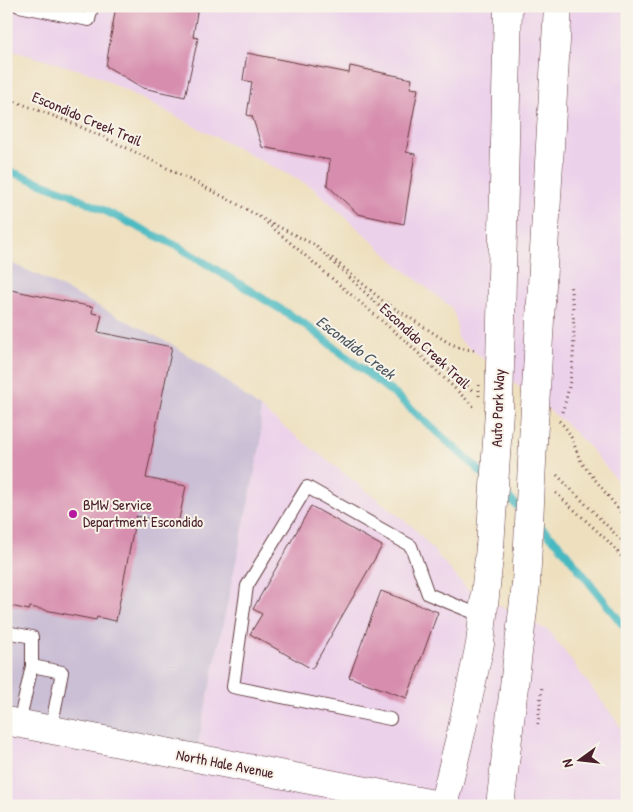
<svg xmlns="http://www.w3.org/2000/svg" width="633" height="812" font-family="'Patrick Hand',sans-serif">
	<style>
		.built { fill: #ecd1ea }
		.industrial { fill: #cbbfd5 }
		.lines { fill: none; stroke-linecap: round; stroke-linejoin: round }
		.stream { stroke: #4ab9c1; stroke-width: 8 }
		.building { fill: #d78dae }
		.lane-casing { stroke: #633c41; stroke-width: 14 }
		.secondary-casing { stroke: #633c41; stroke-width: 29 }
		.path { stroke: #633c41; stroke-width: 3; stroke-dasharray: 1 4; stroke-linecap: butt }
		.lane { stroke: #fff; stroke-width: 12 }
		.secondary { stroke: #fff; stroke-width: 28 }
		.secondary-bridge-casing { stroke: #633c41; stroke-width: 29; stroke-linecap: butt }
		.path-bridge { stroke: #633c41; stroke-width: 3; stroke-dasharray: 1 4; stroke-linecap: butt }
		.secondary-bridge { stroke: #fff; stroke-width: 28 }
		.poi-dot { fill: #b5179e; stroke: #f7f3e8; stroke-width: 2 }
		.labels { text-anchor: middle; stroke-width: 4; stroke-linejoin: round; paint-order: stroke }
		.street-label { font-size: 15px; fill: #4a1f2b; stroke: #f7f3e8 }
		.poi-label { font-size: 15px; fill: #4a1f2b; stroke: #f7f3e8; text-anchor: start }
		.water-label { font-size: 16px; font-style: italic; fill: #4a5560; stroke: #f7f3e8 }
	</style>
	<rect width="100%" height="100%" fill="#f7f3e8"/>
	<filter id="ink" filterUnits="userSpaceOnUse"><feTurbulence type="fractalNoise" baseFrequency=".02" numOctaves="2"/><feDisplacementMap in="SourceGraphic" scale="10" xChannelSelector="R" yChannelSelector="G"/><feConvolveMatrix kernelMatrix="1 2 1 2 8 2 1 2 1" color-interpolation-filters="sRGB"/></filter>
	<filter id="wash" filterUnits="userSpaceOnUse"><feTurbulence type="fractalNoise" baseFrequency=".0096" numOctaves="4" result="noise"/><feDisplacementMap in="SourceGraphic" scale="20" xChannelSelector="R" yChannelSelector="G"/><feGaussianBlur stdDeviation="1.12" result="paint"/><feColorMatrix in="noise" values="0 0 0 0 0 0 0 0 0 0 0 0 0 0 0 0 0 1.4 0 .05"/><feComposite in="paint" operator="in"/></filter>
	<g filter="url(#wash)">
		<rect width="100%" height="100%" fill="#eee0bf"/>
		<path class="built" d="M 6,6 L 627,6 L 627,492 L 588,446 L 563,421 L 458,339 L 456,319 L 452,308 L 404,270 L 312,187 L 94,74 L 6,49 Z
			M 260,408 L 413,527 L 468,590 L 549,631 L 616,720 L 627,738 L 627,806 L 6,806 L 6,721 L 195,758 L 261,442 Z"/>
		<path class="industrial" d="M 6,261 L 38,275 L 173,345 L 227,382 L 260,408 L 261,442 L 195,758 L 6,721 Z"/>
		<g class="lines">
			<path class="stream" d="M 6,170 L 68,193 L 179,247 L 303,323 L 397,396 L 489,479
				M 501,491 L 524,512
				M 536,523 L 558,543 L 627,630"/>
		</g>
		<g id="blocks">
			<path class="building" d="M 116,6 L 198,6 L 193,37 L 198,38 L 185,97 L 143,88 L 106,66 Z
				M 247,53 L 349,73 L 350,66 L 412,79 L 410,88 L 418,89 L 406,152 L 415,154 L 404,224 L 358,214 L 327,185 L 330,160 L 262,147 L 252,116 L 247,115 L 252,82 L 243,80 Z
				M 6,289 L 93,307 L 92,313 L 102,315 L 98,332 L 172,347 L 146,478 L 186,486 L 178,524 L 136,516 L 116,621 L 97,617 L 96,620 L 30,607 L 29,610 L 6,605 Z
				M 311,506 L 382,546 L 312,669 L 250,634 L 262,614 L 253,609 Z
				M 381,591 L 438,612 L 407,698 L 349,677 Z"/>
		</g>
	</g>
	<g filter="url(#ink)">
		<use href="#blocks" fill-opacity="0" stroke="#633c41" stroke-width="1"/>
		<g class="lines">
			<g class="lane-casing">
				<path id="lane" d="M 19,6 L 89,20 L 92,6
					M 6,632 L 32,637 L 32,666 L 19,723
					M 32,666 L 62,672 L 51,729
					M 390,719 L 233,687 L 247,586 L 307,487 L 411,546 L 428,594 L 482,616"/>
			</g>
			<g class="secondary-casing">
				<path id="secondary" d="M 499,411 L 508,6
					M 533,442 L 558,6
					M 6,721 L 444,806
					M 443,806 L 461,733 L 480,644 L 490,547
					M 500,806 L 526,584"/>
			</g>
			<path class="path" d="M 6,98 L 72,123 L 129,149 L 230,200 L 263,219 L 315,245 L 395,321 L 473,391
				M 267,223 L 409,344 L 474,407
				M 332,258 L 382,300 L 449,343 L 464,349 L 474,350
				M 562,412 C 576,373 576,324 570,284
				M 559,421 C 574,434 573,447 582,463 L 627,520
				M 557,475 L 627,546
				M 556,493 L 607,540 L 627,563
				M 538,724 L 542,686"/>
			<use href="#lane" class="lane"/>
			<use href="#secondary" class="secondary"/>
			<g class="secondary-bridge-casing">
				<path id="secondary-bridge" d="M 490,547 L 499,411
					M 526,584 L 533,442"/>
			</g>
			<path class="path-bridge" d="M 479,396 L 479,382"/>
			<use href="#secondary-bridge" class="secondary-bridge"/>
		</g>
	</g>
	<circle class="poi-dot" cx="73" cy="514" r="5"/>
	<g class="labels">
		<g class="street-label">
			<text transform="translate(87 119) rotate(23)" y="5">Escondido Creek Trail</text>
			<text transform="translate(425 346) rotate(43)" y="5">Escondido Creek Trail</text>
			<text transform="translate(498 408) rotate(-88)" y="5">Auto Park Way</text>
			<text transform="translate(225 764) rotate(11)" y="5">North Hale Avenue</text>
		</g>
		<g class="poi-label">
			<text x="83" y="510">BMW Service<tspan x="83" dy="17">Department Escondido</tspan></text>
		</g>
		<g class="water-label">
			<text transform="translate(356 347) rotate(37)" y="6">Escondido Creek</text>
		</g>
	</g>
	<rect width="633" height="812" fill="none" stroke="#f7f3e8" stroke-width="25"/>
	<g transform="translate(580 760) rotate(255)" stroke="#f7f3e8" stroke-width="4" paint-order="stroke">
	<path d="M0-4L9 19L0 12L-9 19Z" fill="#4a1f2b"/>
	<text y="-8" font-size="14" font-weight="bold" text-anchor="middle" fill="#4a1f2b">N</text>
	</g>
</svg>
